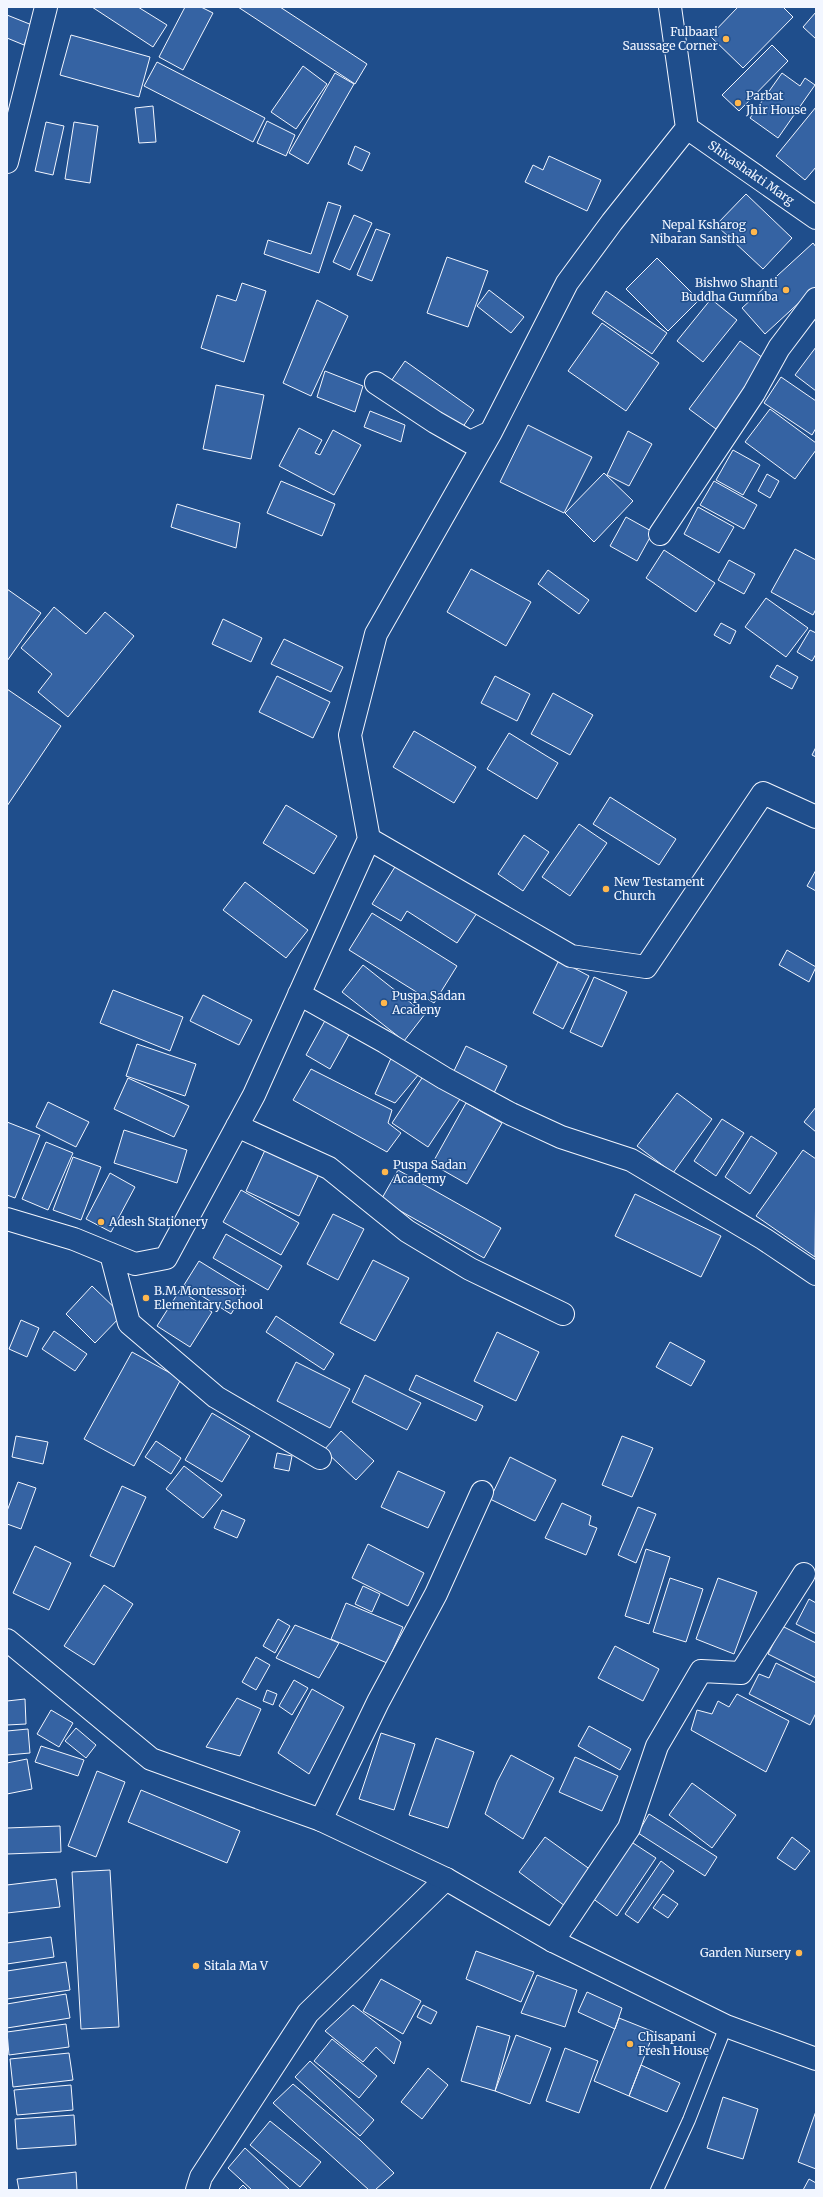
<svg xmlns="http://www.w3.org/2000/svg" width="823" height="2197" font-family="Merriweather,serif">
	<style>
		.building { fill: #3563a3; stroke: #f2f6ff }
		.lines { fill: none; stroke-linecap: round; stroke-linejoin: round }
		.lane-casing { stroke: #f2f6ff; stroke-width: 14 }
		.street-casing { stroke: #f2f6ff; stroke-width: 24 }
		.secondary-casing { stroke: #f2f6ff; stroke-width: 24 }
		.lane { stroke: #1f4e8c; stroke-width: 12 }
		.street { stroke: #1f4e8c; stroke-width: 22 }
		.secondary { stroke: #1f4e8c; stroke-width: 22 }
		.poi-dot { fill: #ffb74d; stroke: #1f4e8c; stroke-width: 1.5 }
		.labels { text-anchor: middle; stroke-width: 3; stroke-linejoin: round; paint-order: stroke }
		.poi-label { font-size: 12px; fill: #f2f6ff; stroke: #1f4e8c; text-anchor: start }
		.street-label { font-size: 12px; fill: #f2f6ff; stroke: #1f4e8c }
	</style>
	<rect width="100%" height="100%" fill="#1f4e8c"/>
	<path class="building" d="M 92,7 L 138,7 L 167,25 L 153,47 Z
		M 185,7 L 201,7 L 213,13 L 183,70 L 159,57 Z
		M 238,7 L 280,7 L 367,64 L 355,84 Z
		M 738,7 L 783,7 L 793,17 L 743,68 L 710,36 Z
		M 816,12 L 816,39 L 803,27 Z
		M 7,15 L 32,25 L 24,45 L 7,38 Z
		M 71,35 L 150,57 L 139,97 L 60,75 Z
		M 772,45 L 788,61 L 739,111 L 722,95 Z
		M 157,62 L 265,118 L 253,142 L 144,86 Z
		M 303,66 L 327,84 L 296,129 L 271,112 Z
		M 335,73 L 354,84 L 308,164 L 289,153 Z
		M 782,73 L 800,86 L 805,78 L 815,85 L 778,138 L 750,118 Z
		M 153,106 L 156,142 L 139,143 L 135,108 Z
		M 816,107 L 816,167 L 805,180 L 776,156 Z
		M 267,121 L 295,135 L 286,156 L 257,143 Z
		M 46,122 L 64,126 L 53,175 L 35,171 Z
		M 74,122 L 98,126 L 90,183 L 65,179 Z
		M 355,146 L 370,153 L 362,171 L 348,164 Z
		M 549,156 L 601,180 L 587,211 L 525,182 L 533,165 L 543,170 Z
		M 746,194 L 792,238 L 763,269 L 716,225 Z
		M 328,202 L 341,206 L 319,273 L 264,254 L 268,240 L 311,254 Z
		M 354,215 L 372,223 L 350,270 L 333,262 Z
		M 376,229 L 390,234 L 372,281 L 357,275 Z
		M 813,243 L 816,247 L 816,287 L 765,334 L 742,308 Z
		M 447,257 L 488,271 L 468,327 L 427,313 Z
		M 657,258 L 699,300 L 668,331 L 626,289 Z
		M 242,283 L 266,291 L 244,362 L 201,348 L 217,295 L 236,301 Z
		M 489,290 L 524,317 L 511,333 L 477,306 Z
		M 606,291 L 667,333 L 652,354 L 592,313 Z
		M 711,299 L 737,320 L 703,362 L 677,341 Z
		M 317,300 L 348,316 L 311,396 L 283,383 Z
		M 602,323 L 659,363 L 626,411 L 568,371 Z
		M 740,341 L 767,361 L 716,429 L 689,409 Z
		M 816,347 L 816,391 L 795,375 Z
		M 405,361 L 474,410 L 459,433 L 389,384 Z
		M 325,371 L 363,386 L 355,412 L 317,397 Z
		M 781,377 L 816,401 L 816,428 L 812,435 L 764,403 Z
		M 216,385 L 264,395 L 251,459 L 203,449 Z
		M 770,409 L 816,443 L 816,450 L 795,479 L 745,442 Z
		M 370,411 L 405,425 L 401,442 L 364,427 Z
		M 528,425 L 592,457 L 564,513 L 500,482 Z
		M 299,428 L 322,440 L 315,453 L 320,455 L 333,430 L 361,445 L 334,495 L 279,466 Z
		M 628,431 L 652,444 L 629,486 L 607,475 Z
		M 733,450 L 760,465 L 743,495 L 716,480 Z
		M 604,473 L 633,501 L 594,542 L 565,513 Z
		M 767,474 L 779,481 L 770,498 L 758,491 Z
		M 281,481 L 335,504 L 322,536 L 267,513 Z
		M 714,481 L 757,505 L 744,529 L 700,505 Z
		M 177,504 L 240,523 L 236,548 L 171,527 Z
		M 698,507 L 734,527 L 719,553 L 684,534 Z
		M 626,517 L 653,532 L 637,561 L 610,546 Z
		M 795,549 L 816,560 L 816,609 L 813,615 L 771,592 Z
		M 664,550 L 715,583 L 696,612 L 646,578 Z
		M 729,560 L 755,574 L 744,594 L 718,580 Z
		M 471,569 L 531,602 L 506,646 L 447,612 Z
		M 548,570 L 589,600 L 579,614 L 538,584 Z
		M 7,589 L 41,613 L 7,661 Z
		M 766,598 L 808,628 L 786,657 L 745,627 Z
		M 54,607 L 86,634 L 105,612 L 134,636 L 68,717 L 38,692 L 52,674 L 21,648 Z
		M 223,619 L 262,638 L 251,662 L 212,644 Z
		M 721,623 L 736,631 L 730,644 L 714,635 Z
		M 810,630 L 816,633 L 816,654 L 812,661 L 797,652 Z
		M 284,639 L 343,667 L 331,692 L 271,664 Z
		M 777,665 L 798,677 L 792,689 L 770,677 Z
		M 277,676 L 330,702 L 313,738 L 259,712 Z
		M 495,676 L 530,694 L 517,721 L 481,703 Z
		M 7,689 L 61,726 L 7,806 Z
		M 553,693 L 593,715 L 570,755 L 531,734 Z
		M 414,731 L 476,767 L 454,803 L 393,767 Z
		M 509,733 L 558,763 L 537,799 L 487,769 Z
		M 816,747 L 816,757 L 812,755 Z
		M 610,797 L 676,839 L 659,865 L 593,824 Z
		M 286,805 L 337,836 L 314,874 L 263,843 Z
		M 579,824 L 607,843 L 570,896 L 542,877 Z
		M 524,835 L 549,852 L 523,891 L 498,874 Z
		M 398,862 L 477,913 L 457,943 L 407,911 L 401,921 L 372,904 Z
		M 816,870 L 816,891 L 807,886 Z
		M 245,882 L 308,930 L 286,958 L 223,910 Z
		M 372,913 L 457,966 L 434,1003 L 349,950 Z
		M 787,950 L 816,967 L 809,982 L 779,965 Z
		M 559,960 L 589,976 L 563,1029 L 533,1013 Z
		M 363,965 L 425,1014 L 404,1041 L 342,992 Z
		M 594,977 L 627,992 L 602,1047 L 570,1032 Z
		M 113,990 L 183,1017 L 170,1051 L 100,1023 Z
		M 203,995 L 252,1020 L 239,1045 L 190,1021 Z
		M 327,1017 L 351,1031 L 330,1069 L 306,1055 Z
		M 137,1044 L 196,1064 L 185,1096 L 126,1076 Z
		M 466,1046 L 507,1066 L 493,1095 L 452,1075 Z
		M 392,1056 L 419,1074 L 395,1103 L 375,1094 Z
		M 311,1069 L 392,1110 L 388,1123 L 401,1133 L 387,1152 L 293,1100 Z
		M 426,1072 L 462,1096 L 428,1147 L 392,1123 Z
		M 128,1078 L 189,1106 L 174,1137 L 114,1109 Z
		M 677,1093 L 712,1119 L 673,1173 L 637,1146 Z
		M 48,1102 L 89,1122 L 76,1147 L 36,1127 Z
		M 466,1103 L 502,1123 L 467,1184 L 432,1164 Z
		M 816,1107 L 816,1132 L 804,1122 Z
		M 722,1119 L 744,1133 L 716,1176 L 694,1161 Z
		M 7,1122 L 40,1135 L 15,1198 L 7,1195 Z
		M 124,1130 L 187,1150 L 177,1183 L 114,1163 Z
		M 751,1136 L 777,1153 L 750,1194 L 725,1177 Z
		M 46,1142 L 73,1153 L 48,1210 L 22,1199 Z
		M 266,1148 L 319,1174 L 299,1216 L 246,1191 Z
		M 803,1150 L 816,1159 L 815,1257 L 756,1216 Z
		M 73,1157 L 101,1167 L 81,1220 L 53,1210 Z
		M 398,1170 L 501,1228 L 484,1258 L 381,1200 Z
		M 110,1173 L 135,1187 L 111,1232 L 86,1219 Z
		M 241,1190 L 299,1223 L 281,1255 L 223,1222 Z
		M 635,1194 L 721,1236 L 701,1277 L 615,1236 Z
		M 333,1214 L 364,1229 L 338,1280 L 307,1264 Z
		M 226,1234 L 282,1266 L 268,1290 L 213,1258 Z
		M 373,1260 L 409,1278 L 375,1341 L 340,1323 Z
		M 199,1261 L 246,1290 L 231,1314 L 184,1285 Z
		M 92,1286 L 122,1315 L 95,1343 L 66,1314 Z
		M 180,1290 L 212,1312 L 190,1347 L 157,1326 Z
		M 276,1316 L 334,1354 L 324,1370 L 266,1332 Z
		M 21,1320 L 39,1328 L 27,1357 L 9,1349 Z
		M 54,1331 L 87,1354 L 75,1371 L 42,1349 Z
		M 497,1332 L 539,1352 L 516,1401 L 474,1381 Z
		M 670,1342 L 705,1361 L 691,1386 L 656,1367 Z
		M 132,1352 L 181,1379 L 134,1466 L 84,1439 Z
		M 296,1362 L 350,1389 L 330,1428 L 277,1401 Z
		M 365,1375 L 421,1403 L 407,1430 L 352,1402 Z
		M 416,1375 L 483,1406 L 476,1421 L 409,1390 Z
		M 212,1413 L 250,1436 L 222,1482 L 185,1460 Z
		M 341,1431 L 374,1461 L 356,1480 L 324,1450 Z
		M 16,1436 L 48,1442 L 43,1464 L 12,1457 Z
		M 622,1436 L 653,1448 L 632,1497 L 602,1485 Z
		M 156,1441 L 181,1458 L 171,1474 L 145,1457 Z
		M 277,1453 L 292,1456 L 289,1471 L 274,1468 Z
		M 510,1457 L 556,1480 L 535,1521 L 490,1499 Z
		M 184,1466 L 222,1495 L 203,1518 L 166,1489 Z
		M 398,1471 L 445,1492 L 428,1528 L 381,1507 Z
		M 18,1482 L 36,1488 L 21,1529 L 7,1524 L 7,1511 Z
		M 122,1486 L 146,1497 L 114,1567 L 90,1556 Z
		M 562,1503 L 591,1516 L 589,1525 L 597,1528 L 586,1555 L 545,1538 Z
		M 638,1507 L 656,1514 L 636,1563 L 618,1555 Z
		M 222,1510 L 245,1520 L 237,1538 L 214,1528 Z
		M 368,1544 L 424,1573 L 408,1606 L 352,1578 Z
		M 35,1546 L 71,1563 L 49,1610 L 13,1593 Z
		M 646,1549 L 670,1557 L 649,1624 L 625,1616 Z
		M 670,1578 L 703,1589 L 686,1642 L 653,1632 Z
		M 718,1578 L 757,1592 L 734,1654 L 696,1639 Z
		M 104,1585 L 133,1604 L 94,1665 L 64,1646 Z
		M 363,1586 L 380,1594 L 372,1612 L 355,1604 Z
		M 809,1599 L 816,1603 L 816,1634 L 796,1624 Z
		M 346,1603 L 403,1627 L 387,1663 L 331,1639 Z
		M 278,1619 L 290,1626 L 275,1653 L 263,1646 Z
		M 295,1625 L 339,1643 L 319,1678 L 276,1658 Z
		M 782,1626 L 816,1643 L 816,1678 L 768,1654 Z
		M 615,1646 L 659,1669 L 643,1701 L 598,1678 Z
		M 256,1657 L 270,1665 L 256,1690 L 242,1682 Z
		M 776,1663 L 816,1683 L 816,1713 L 810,1725 L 749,1694 L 759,1674 L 769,1678 Z
		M 294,1680 L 308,1688 L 292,1715 L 279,1706 Z
		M 312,1689 L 344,1707 L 309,1774 L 278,1753 Z
		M 267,1690 L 277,1694 L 273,1705 L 263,1701 Z
		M 737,1694 L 789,1721 L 766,1772 L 691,1730 L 697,1710 L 712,1714 L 718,1701 L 729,1707 Z
		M 237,1698 L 261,1709 L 240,1756 L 206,1747 Z
		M 25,1699 L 26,1724 L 7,1725 L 7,1701 Z
		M 51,1710 L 73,1723 L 59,1747 L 37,1734 Z
		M 589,1726 L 631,1749 L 620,1770 L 578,1746 Z
		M 76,1728 L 96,1745 L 86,1758 L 65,1741 Z
		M 28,1729 L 30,1753 L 7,1755 L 7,1731 Z
		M 381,1733 L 415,1744 L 394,1810 L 359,1799 Z
		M 436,1738 L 474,1752 L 448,1828 L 409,1815 Z
		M 41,1746 L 84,1760 L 78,1776 L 35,1762 Z
		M 511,1755 L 554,1778 L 523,1839 L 485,1814 L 497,1782 Z
		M 575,1757 L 618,1776 L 602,1811 L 559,1792 Z
		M 27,1759 L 32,1789 L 7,1794 L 7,1763 Z
		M 97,1771 L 125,1782 L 96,1857 L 68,1846 Z
		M 692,1783 L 736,1815 L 712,1848 L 669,1815 Z
		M 141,1790 L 240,1831 L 227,1863 L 128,1822 Z
		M 649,1814 L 717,1857 L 705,1876 L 638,1833 Z
		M 60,1826 L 61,1852 L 7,1854 L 7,1828 Z
		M 545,1837 L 591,1870 L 565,1906 L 519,1872 Z
		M 792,1837 L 810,1851 L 795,1870 L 777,1858 Z
		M 630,1841 L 656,1858 L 617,1916 L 592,1898 Z
		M 661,1861 L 674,1871 L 638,1923 L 625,1914 Z
		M 110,1870 L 119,2027 L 81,2029 L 72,1872 Z
		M 56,1879 L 60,1907 L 7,1913 L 7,1885 Z
		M 663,1894 L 678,1904 L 668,1918 L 653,1908 Z
		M 51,1937 L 54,1957 L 7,1964 L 7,1943 Z
		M 476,1951 L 534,1972 L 521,2002 L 466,1979 Z
		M 66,1962 L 70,1990 L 7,1999 L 7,1971 Z
		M 537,1975 L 577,1990 L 565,2027 L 521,2013 Z
		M 381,1979 L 421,2001 L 403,2034 L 363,2011 Z
		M 587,1992 L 622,2008 L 615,2029 L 578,2012 Z
		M 66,1994 L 70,2018 L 7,2028 L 7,2004 Z
		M 353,2005 L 401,2042 L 394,2064 L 376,2047 L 363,2062 L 325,2031 Z
		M 423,2005 L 437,2012 L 431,2024 L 417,2017 Z
		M 619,2018 L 654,2032 L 629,2096 L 594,2081 Z
		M 66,2024 L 69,2047 L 9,2055 L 7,2032 Z
		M 477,2026 L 510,2036 L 495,2091 L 461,2081 Z
		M 516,2035 L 551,2048 L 530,2104 L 495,2091 Z
		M 332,2039 L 377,2076 L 359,2098 L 314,2061 Z
		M 565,2048 L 598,2061 L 579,2113 L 546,2101 Z
		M 69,2053 L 73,2080 L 13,2087 L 10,2059 Z
		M 310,2061 L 374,2120 L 360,2136 L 295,2077 Z
		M 641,2065 L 680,2083 L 667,2112 L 629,2096 Z
		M 428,2068 L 448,2085 L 422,2119 L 401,2102 Z
		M 293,2084 L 360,2140 L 394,2173 L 375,2190 L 369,2190 L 273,2103 Z
		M 71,2085 L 73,2110 L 17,2115 L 14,2090 Z
		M 723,2097 L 758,2109 L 743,2159 L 707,2148 Z
		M 816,2111 L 816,2169 L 798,2162 Z
		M 74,2115 L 76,2145 L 17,2149 L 15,2119 Z
		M 270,2121 L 321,2162 L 300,2187 L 250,2145 Z
		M 245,2148 L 290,2190 L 252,2190 L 228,2168 Z
		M 76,2172 L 77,2190 L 19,2190 L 17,2179 Z
		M 809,2179 L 816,2183 L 816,2190 L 803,2190 Z
		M 243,2185 L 248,2190 L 238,2190 Z"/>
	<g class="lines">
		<g class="lane-casing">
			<path id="lane" d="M 657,2190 L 689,2120 L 726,2026"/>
		</g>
		<g class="street-casing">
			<path id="street" d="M 687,128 L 816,218
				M 7,162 L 46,7
				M 376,383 L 435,422 L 470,442 L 491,432
				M 660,534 L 754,393 L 779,348 L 816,299
				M 369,839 L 571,956 L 646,967 L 763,793 L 816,817
				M 299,994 L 385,1042 L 444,1078 L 511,1114 L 561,1137 L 631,1160 L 764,1239 L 816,1274
				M 237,1126 L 329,1168 L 407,1231 L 470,1269 L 563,1314
				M 7,1219 L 74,1239 L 135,1264 L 166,1258 L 254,1095 L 369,839 L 350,735 L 376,634 L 491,432 L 567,283 L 612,222 L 687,128 L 670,7
				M 111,1254 L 129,1323 L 216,1397 L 320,1458
				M 321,1820 L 378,1702 L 436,1594 L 482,1492
				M 553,1941 L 629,1828 L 657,1746 L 701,1671 L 741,1673 L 804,1574
				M 197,2190 L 201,2177 L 308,2013 L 446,1879"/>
		</g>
		<g class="secondary-casing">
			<path id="secondary" d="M 7,1640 L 151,1759 L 321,1820 L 446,1879 L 553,1941 L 726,2026 L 816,2059"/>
		</g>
		<use href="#lane" class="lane"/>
		<use href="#street" class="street"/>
		<use href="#secondary" class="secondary"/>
	</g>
	<g class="poi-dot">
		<circle cx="726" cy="39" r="4"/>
		<circle cx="738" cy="103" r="4"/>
		<circle cx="754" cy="232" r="4"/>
		<circle cx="786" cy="290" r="4"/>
		<circle cx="606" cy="889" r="4"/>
		<circle cx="384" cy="1003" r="4"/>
		<circle cx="385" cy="1172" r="4"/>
		<circle cx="101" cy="1222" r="4"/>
		<circle cx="146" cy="1298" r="4"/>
		<circle cx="799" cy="1953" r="4"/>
		<circle cx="196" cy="1966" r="4"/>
		<circle cx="630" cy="2044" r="4"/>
	</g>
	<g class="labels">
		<g class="poi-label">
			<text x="718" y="36" text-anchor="end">Fulbaari<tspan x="718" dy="14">Saussage Corner</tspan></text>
			<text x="746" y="100">Parbat<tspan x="746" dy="14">Jhir House</tspan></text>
			<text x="746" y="229" text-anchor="end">Nepal Ksharog<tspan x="746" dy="14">Nibaran Sanstha</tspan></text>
			<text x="778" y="287" text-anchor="end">Bishwo Shanti<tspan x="778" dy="14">Buddha Gumnba</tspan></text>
			<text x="614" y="886">New Testament<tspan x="614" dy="14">Church</tspan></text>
			<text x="392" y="1000">Puspa Sadan<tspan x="392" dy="14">Acadeny</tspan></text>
			<text x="393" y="1169">Puspa Sadan<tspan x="393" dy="14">Academy</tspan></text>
			<text x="109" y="1226">Adesh Stationery</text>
			<text x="154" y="1295">B.M Montessori<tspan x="154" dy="14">Elementary School</tspan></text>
			<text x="791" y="1957" text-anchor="end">Garden Nursery</text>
			<text x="204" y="1970">Sitala Ma V</text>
			<text x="638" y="2041">Chisapani<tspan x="638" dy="14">Fresh House</tspan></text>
		</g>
		<g class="street-label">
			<text transform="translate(751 173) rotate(35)" y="4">Shivashakti Marg</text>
		</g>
	</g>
	<rect width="823" height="2197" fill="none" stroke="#f2f6ff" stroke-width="16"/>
</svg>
